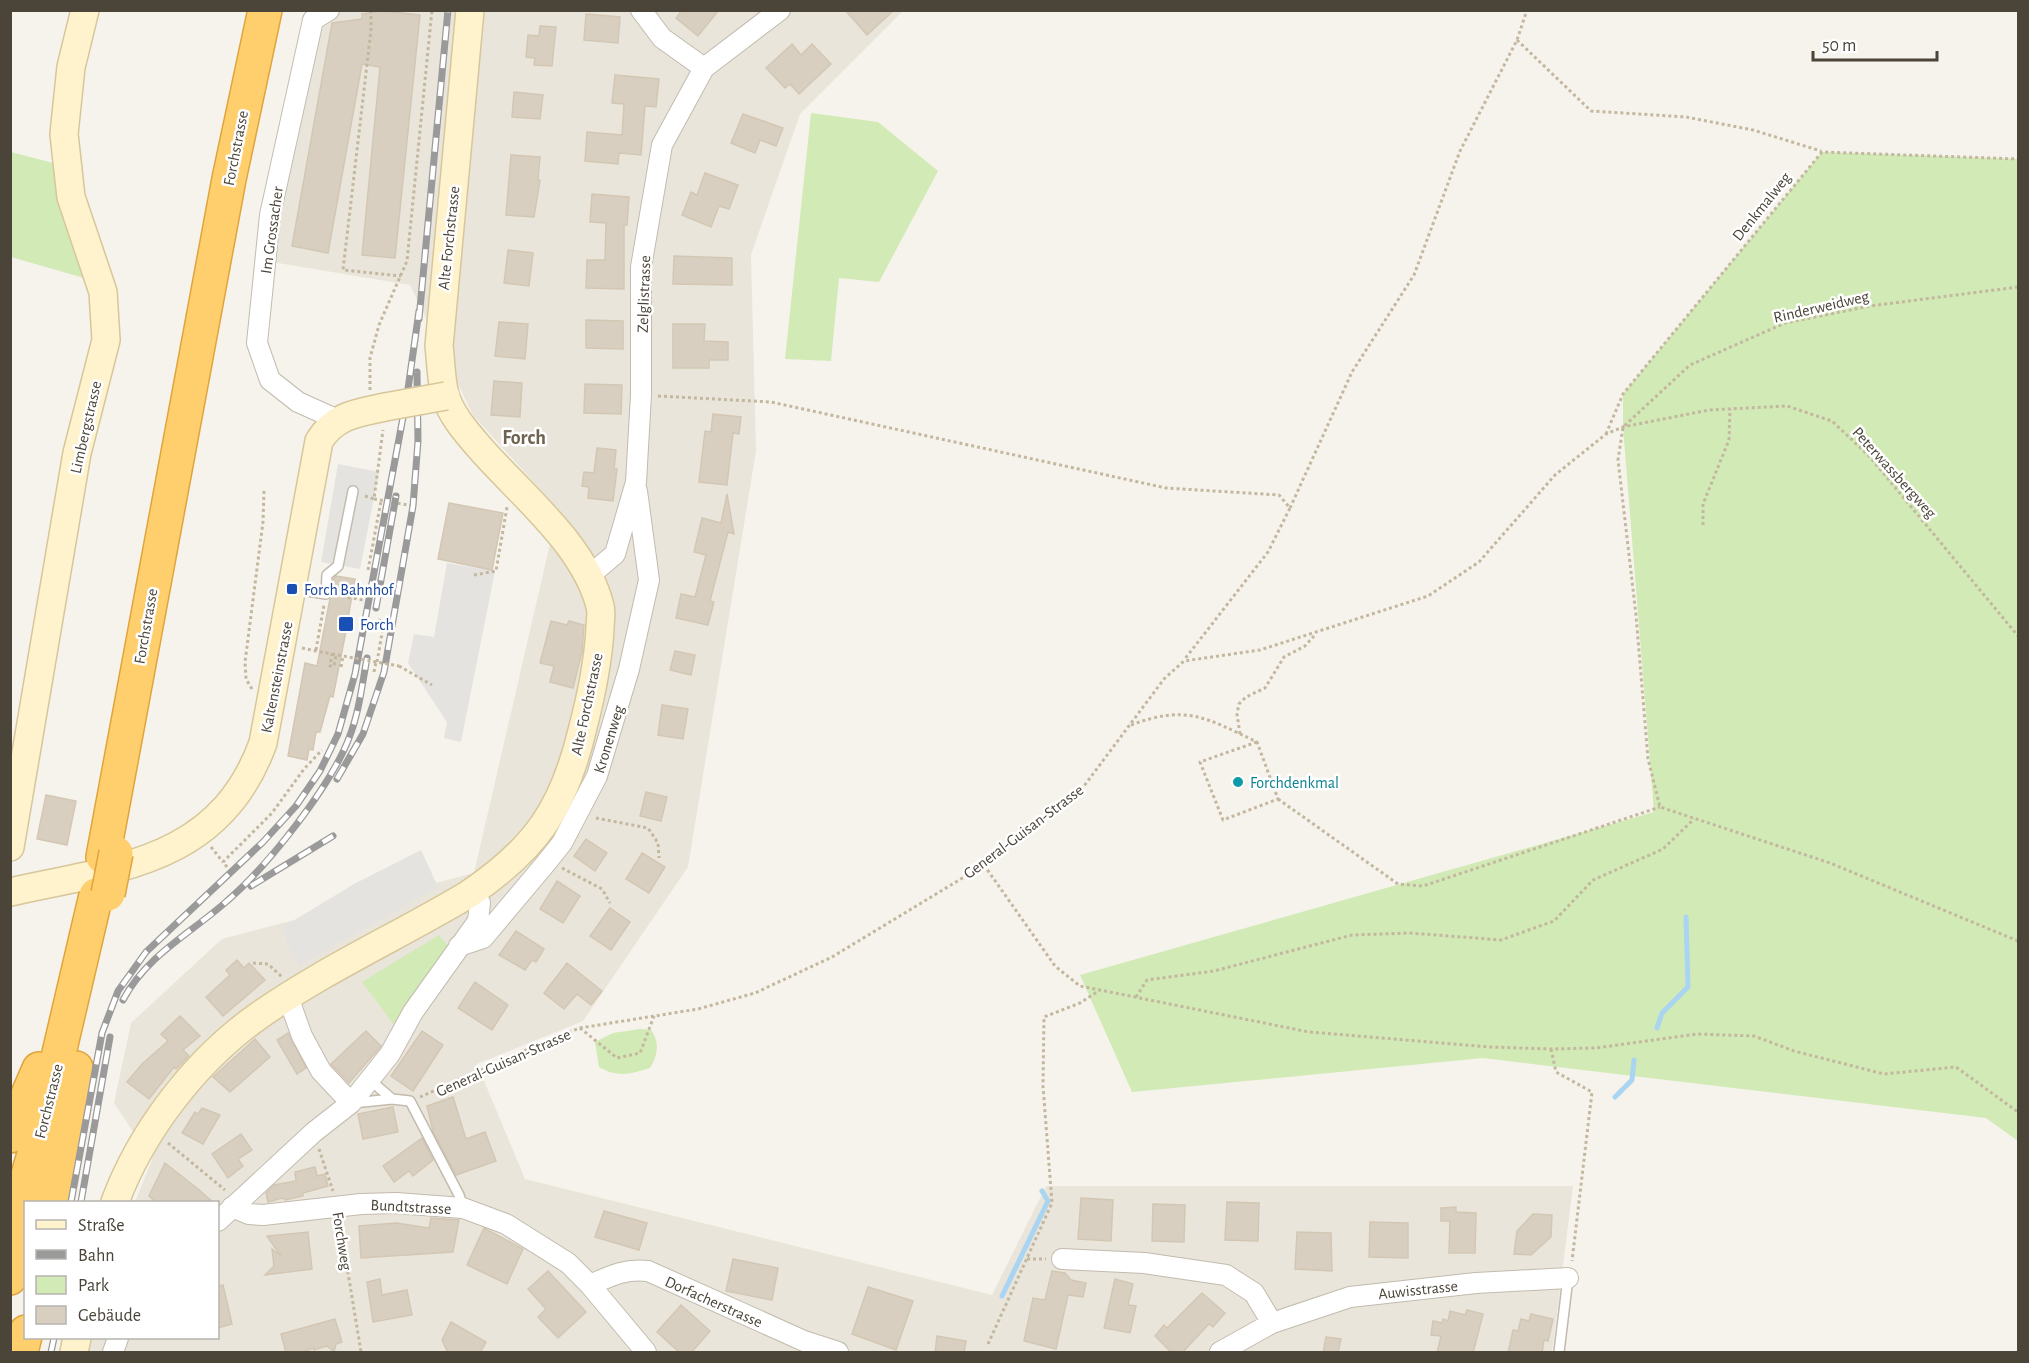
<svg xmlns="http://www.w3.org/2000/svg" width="2029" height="1363" font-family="'Alegreya Sans',sans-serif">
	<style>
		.residential { fill: #eae5da }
		.green { fill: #d2eab5 }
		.parking { fill: #e5e3e0 }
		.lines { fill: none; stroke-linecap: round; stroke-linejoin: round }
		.stream { stroke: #a9d4f2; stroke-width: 5 }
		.building { fill: #d8cfc1; stroke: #d3c7b4; stroke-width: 1.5 }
		.lane-casing { stroke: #c2bbae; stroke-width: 12 }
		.street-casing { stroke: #c2bbae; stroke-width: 22 }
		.secondary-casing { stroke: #d6c79b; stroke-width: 30 }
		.highway-casing { stroke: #e0a43c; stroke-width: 36 }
		.path { stroke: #c4b79f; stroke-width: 3; stroke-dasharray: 3 3; stroke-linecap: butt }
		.lane { stroke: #fff; stroke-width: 9 }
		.street { stroke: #fff; stroke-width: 20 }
		.secondary { stroke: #fff3cd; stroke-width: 27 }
		.highway { stroke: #ffcf6e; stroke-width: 33 }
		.rail-casing { stroke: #9a9a9a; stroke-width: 7 }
		.rail { stroke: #fff; stroke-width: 4.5; stroke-dasharray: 14; stroke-linecap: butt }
		.secondary-bridge-casing { stroke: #d6c79b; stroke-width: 30; stroke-linecap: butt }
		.highway-bridge-casing { stroke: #e0a43c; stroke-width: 36; stroke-linecap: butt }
		.path-bridge { stroke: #c4b79f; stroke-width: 3; stroke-dasharray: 3 3; stroke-linecap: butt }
		.secondary-bridge { stroke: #fff3cd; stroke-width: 27 }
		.highway-bridge { stroke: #ffcf6e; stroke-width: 33 }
		.transit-dot { fill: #1a4fb4; stroke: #fff; stroke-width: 2 }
		.culture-dot { fill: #0f9aa8; stroke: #fff; stroke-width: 2 }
		.labels { text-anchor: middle; stroke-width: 5; stroke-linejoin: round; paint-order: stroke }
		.street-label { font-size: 16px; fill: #4b4439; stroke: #fff }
		.transit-label { font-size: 16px; fill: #164399; stroke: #fff; text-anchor: start }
		.culture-label { font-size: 16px; fill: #0d838f; stroke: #fff; text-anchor: start }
		.quarter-label { font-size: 20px; font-weight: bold; fill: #6e6250; stroke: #fff }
	</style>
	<rect width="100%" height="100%" fill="#f6f3ec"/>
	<path class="residential" d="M 309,11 L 903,11 L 800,114 L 751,255 L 756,451 L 688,867 L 583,1021 L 477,1064 L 525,1179 L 992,1295 L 1046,1186 L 1573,1186 L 1552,1352 L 88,1352 L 92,1338 L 218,1338 L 218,1202 L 135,1202 L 152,1160 L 114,1103 L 131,1023 L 222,939 L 474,873 L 558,509 L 473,415 L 410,285 L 272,262 Z"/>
	<path class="green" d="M 811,113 L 878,122 L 938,171 L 879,282 L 839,278 L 831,361 L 785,359 Z
		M 11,152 L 57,164 L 91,280 L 11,257 Z
		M 1822,152 L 2018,159 L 2018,1141 L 1986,1118 L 1483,1058 L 1132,1092 L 1080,975 L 1654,812 L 1623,427 L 1623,394 Z
		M 439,935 L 449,947 L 395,1026 L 362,982 Z
		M 640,1029 L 651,1030 C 660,1042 658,1055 650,1068 C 630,1074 618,1078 599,1067 L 595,1042 L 613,1033 Z"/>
	<path class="parking" d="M 338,464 L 379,472 L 360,569 L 321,562 Z
		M 447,563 L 495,571 L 461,742 L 444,738 L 447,722 L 408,663 L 414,634 L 434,637 Z
		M 421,850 L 438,887 L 299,966 L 287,943 L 283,927 L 354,884 Z"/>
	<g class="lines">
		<path class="stream" d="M 1657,1028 L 1662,1013 L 1688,987 L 1686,917
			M 1615,1097 L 1632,1080 L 1634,1060
			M 1002,1296 L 1048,1201 L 1042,1191"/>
	</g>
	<path class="building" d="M 682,10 L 719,10 L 698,36 L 676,18 Z
		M 845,10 L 894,10 L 867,35 Z
		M 383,11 L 420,15 L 395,258 L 362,255 L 380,67 L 362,64 L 328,253 L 292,246 L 332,23 L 362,19 L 362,14 Z
		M 586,14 L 620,17 L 618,43 L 584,40 Z
		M 540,26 L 556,27 L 552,66 L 534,65 L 535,58 L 526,57 L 528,35 L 539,36 Z
		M 792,44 L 801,55 L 812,44 L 831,64 L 799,94 L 790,84 L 785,88 L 766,68 Z
		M 615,75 L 659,79 L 656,107 L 645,106 L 641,155 L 619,153 L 618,164 L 585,161 L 587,132 L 622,135 L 624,104 L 612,103 Z
		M 514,92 L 543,95 L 540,119 L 512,117 Z
		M 743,114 L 783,128 L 776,146 L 760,140 L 755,153 L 731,143 Z
		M 511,155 L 540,157 L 538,180 L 540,180 L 534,217 L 506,215 Z
		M 705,173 L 738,185 L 729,209 L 719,206 L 711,227 L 682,215 L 691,192 L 697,195 Z
		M 592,194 L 629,197 L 627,225 L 624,225 L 624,289 L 586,288 L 587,260 L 605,260 L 606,223 L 590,222 Z
		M 508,250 L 533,253 L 529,286 L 504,283 Z
		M 674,256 L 732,258 L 732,285 L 673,284 Z
		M 586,320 L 623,321 L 623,349 L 586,348 Z
		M 499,322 L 528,324 L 525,359 L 495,356 Z
		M 673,324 L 705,324 L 704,341 L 728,342 L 728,360 L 709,360 L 709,368 L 673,368 Z
		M 494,381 L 522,383 L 520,417 L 491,415 Z
		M 585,384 L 622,385 L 621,414 L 584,413 Z
		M 713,414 L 741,417 L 739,434 L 733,433 L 727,485 L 699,482 L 705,431 L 711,432 Z
		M 597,448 L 616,450 L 614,469 L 617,469 L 613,501 L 588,498 L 589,487 L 582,486 L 584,472 L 594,473 Z
		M 727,494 L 734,534 L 728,532 L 710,601 L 714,602 L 708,625 L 676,618 L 681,594 L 695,597 L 706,555 L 694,552 L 702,518 L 721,523 Z
		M 449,503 L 503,513 L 492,570 L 438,559 Z
		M 336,576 L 355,579 L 348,618 L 353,619 L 350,632 L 346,631 L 333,697 L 330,696 L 320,732 L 316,732 L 313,750 L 309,749 L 307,760 L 288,756 L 305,663 L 317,666 L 334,578 Z
		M 551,621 L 567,625 L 569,621 L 584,625 L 582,652 L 573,688 L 550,682 L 554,666 L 540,663 Z
		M 675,651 L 695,655 L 691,675 L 670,670 Z
		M 662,705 L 688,709 L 683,739 L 658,735 Z
		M 646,792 L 667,797 L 661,821 L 640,816 Z
		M 46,795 L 76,801 L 67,845 L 37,839 Z
		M 586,839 L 607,853 L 595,871 L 574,856 Z
		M 642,853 L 665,867 L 649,893 L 626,879 Z
		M 557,881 L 580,896 L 563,923 L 540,909 Z
		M 610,908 L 630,922 L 611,950 L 590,936 Z
		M 516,931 L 544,949 L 536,962 L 532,960 L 525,970 L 499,955 Z
		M 237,960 L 244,968 L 249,963 L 265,980 L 223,1016 L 206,997 L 230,975 L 226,970 Z
		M 567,963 L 602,991 L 591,1005 L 577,994 L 564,1009 L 544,993 Z
		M 475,982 L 508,1005 L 492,1030 L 458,1008 Z
		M 180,1016 L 200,1036 L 183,1050 L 189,1056 L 176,1069 L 174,1067 L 149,1099 L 127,1082 L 142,1064 L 168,1041 L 161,1034 Z
		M 366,1031 L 381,1046 L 349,1083 L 331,1064 Z
		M 422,1031 L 443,1045 L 413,1091 L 391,1076 Z
		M 288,1033 L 306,1068 L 297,1074 L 277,1040 Z
		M 255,1039 L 270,1057 L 230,1092 L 213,1077 Z
		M 453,1097 L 466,1139 L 485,1132 L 496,1161 L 456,1175 L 433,1131 L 427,1106 Z
		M 393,1107 L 398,1132 L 363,1139 L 358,1114 Z
		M 202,1108 L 220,1115 L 203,1144 L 182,1133 L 195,1112 L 198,1114 Z
		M 241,1134 L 252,1150 L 238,1159 L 243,1166 L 228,1178 L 212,1154 Z
		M 422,1138 L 433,1160 L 413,1176 L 409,1171 L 394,1182 L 383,1166 Z
		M 165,1163 L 198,1189 L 214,1203 L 157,1203 L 149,1196 Z
		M 315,1167 L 317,1176 L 325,1174 L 328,1186 L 303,1193 L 303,1196 L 285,1200 L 282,1198 L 268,1202 L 266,1193 L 274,1185 L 296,1181 L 295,1172 Z
		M 1081,1198 L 1113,1200 L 1111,1241 L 1078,1239 Z
		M 1227,1202 L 1259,1203 L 1258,1241 L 1225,1240 Z
		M 1153,1204 L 1185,1205 L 1184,1242 L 1152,1241 Z
		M 1456,1207 L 1456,1212 L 1476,1213 L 1475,1253 L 1449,1253 L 1450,1221 L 1441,1221 L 1441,1208 Z
		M 604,1211 L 647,1223 L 639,1250 L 595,1237 Z
		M 1533,1214 L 1552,1215 L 1551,1237 L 1531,1255 L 1514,1254 L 1517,1231 Z
		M 431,1218 L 459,1220 L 453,1252 L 361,1258 L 359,1226 L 396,1223 L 429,1228 Z
		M 1370,1222 L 1408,1223 L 1408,1258 L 1369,1257 Z
		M 484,1228 L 523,1249 L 507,1284 L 467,1265 Z
		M 308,1232 L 312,1269 L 265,1275 L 274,1266 L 272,1249 L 281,1256 L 267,1236 Z
		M 1297,1232 L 1331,1233 L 1332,1271 L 1295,1269 Z
		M 733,1259 L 778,1268 L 772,1300 L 726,1291 Z
		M 548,1271 L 586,1312 L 558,1338 L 538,1317 L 546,1309 L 528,1289 Z
		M 1052,1271 L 1065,1273 L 1071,1280 L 1086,1283 L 1083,1297 L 1068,1295 L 1056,1349 L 1024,1341 L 1033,1298 L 1045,1300 Z
		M 380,1279 L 382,1295 L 407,1290 L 412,1315 L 373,1322 L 367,1282 Z
		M 1115,1279 L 1133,1284 L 1128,1305 L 1136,1306 L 1130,1333 L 1104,1328 Z
		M 223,1285 L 232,1324 L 218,1328 L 218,1286 Z
		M 868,1287 L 913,1301 L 896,1350 L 852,1334 Z
		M 1202,1293 L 1225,1313 L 1213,1327 L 1209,1324 L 1182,1353 L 1172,1353 L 1155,1336 L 1164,1325 L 1167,1328 Z
		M 681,1305 L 710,1331 L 691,1353 L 680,1353 L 657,1332 Z
		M 1467,1310 L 1483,1314 L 1473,1353 L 1437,1353 L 1441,1336 L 1431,1335 L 1433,1321 L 1442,1323 L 1443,1319 L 1448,1321 L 1450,1311 L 1465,1315 Z
		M 1531,1314 L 1553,1319 L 1548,1341 L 1544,1340 L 1542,1353 L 1508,1353 L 1513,1330 L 1518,1331 L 1521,1319 L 1529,1321 Z
		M 335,1319 L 342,1342 L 336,1344 L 334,1352 L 327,1346 L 314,1350 L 314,1348 L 300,1353 L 286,1353 L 281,1334 Z
		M 451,1322 L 486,1342 L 480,1353 L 448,1353 L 442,1340 Z
		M 937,1336 L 966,1341 L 964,1353 L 935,1353 Z
		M 1326,1337 L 1341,1339 L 1338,1353 L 1323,1353 Z"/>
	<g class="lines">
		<g class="lane-casing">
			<path id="lane" d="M 295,589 L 326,594 L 327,575 L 338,566 L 353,491
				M 370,1080 L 392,1099
				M 353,1103 L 392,1099 L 410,1101 L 459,1195 L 463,1208
				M 1559,1352 L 1568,1278"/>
		</g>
		<g class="street-casing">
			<path id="street" d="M 329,10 L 313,20 L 270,215 L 257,343 L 270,380 L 298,402 L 338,420
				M 641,10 L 662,38 L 704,68
				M 589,576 L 615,554 L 636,482 L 641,395 L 641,267 L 662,145 L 704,68 L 780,10
				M 459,946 L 483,938 L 546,863 L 562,843 L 597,776 L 629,669 L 649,580 L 637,491
				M 288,997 L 302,1036 L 321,1071 L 351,1103
				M 232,1207 L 249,1214 L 263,1215 L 361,1204 L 396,1203 L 463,1208 L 506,1224 L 568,1263 L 590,1285 L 646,1352
				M 218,1221 L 314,1132 L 351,1103 L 390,1054 L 413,1012 L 478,921 L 480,903 L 469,894
				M 1062,1259 L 1144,1263 L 1226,1275 L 1254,1293 L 1272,1323
				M 590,1285 C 610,1276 626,1268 648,1271 L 804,1341 L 838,1352
				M 113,1352 L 118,1338
				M 1220,1352 L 1272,1323 L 1350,1297 L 1476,1283 L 1568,1278"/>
		</g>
		<g class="secondary-casing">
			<path id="secondary" d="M 10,847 L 77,453 L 106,340 L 103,292 L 71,197 L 64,134 L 71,67 L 85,10
				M 10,892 C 118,868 220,862 263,743 L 319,441 C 335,415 357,413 385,407
				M 115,1202 C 141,1132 195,1061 257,1017 C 323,970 399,936 469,894 C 535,849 563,810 582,731 C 591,697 598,664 600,629 C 600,621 602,613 600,606 C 585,545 520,494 480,448 C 467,433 451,415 445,395 C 441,380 441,362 439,346 L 470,10
				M 74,1352 L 77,1338"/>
		</g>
		<g class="highway-casing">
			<path id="highway" d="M 103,857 L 229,179 L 265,10
				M 10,1136 L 39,1069
				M 53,1202 L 76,1068
				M 10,1237 L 41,1130 L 96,895
				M 10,1278 L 26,1227
				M 21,1352 L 26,1332"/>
		</g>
		<path class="path" d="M 371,10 L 371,30 L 343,270 L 401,276
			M 1517,40 L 1591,111 L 1686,117 L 1753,130 L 1821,151
			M 2018,287 L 1870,306 L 1785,323 L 1690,365 L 1623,427 L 1618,460 L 1636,615 L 1648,759 L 1660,807 L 1830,863 L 2018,941
			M 370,390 L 370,358 L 379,325 L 407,261 L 432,10
			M 658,396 L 771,402 L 1166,488 L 1279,495 L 1290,508 L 1268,552 L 1184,660
			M 1606,434 L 1623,394 L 1822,152 L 2018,159
			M 365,496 L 374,499 L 383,430
			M 374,499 L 413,506
			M 1290,508 L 1352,372 L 1414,275 L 1460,151 L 1517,40 L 1527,10
			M 1703,525 L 1703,504 L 1729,440 L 1730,409
			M 368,570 L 381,501
			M 474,575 L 496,571 L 507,507
			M 336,595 L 363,600
			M 378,620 L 389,623
			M 302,648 L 336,655 L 334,666 L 330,666 L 332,654
			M 316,650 L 324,605
			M 377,662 L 384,622
			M 399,666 L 432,685
			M 341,667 L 343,656
			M 374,672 L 376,662
			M 252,689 L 246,679 L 245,662 L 263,522 L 264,490
			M 1131,725 C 1187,704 1206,718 1257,742 L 1278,799 L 1223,820 L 1200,762 L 1257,742
			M 1240,734 L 1237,714 L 1239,704 L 1246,697 L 1265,688 L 1284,657 L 1305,646 L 1314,636
			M 1278,799 L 1398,884 L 1423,886 L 1660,807
			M 596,818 L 648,828 L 658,843 L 659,858
			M 211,847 L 223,862
			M 984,865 L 1055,966 L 1080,986 L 1309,1032 L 1490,1047 L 1551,1049 L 1596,1048 L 1697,1034 L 1754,1036 L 1794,1051 L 1884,1074 L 1956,1067 L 2018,1112
			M 227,867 L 223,862 L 272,813 L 304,769 L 322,750
			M 562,868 L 602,889 L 610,903
			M 253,963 L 268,964 L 282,977
			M 1136,997 L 1147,980 L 1214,971 L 1352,935 L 1410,933 L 1501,940 L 1554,921 L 1593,880 L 1663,849 L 1694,819
			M 580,1028 L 617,1058 L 640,1053 L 654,1016
			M 1551,1049 L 1556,1072 L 1592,1092 L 1572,1261
			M 420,1097 L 553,1038 L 580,1028 L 698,1009 L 755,993 L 832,957 L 984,865 L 1084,786 L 1164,679 L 1184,661 L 1260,650 L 1428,596 L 1479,562 L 1555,475 L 1606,434 L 1623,427 L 1709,410 L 1787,406 L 1832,421 L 1869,456 L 2018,636
			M 168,1143 L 225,1190
			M 319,1149 L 333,1191
			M 340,1224 L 361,1352
			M 1027,1259 L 1046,1259
			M 988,1344 L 1052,1203 L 1043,1086 L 1044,1017 L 1080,1003 L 1100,990"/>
		<use href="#lane" class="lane"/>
		<use href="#street" class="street"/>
		<use href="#secondary" class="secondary"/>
		<use href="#highway" class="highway"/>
		<g class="rail-casing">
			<path id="rail" d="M 419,319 L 448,10
				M 376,608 L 396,496
				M 337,779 L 363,734 L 384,672 L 413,506 L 418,441 L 417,372
				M 251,886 L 333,836
				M 123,1000 C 147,955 190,934 227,901 C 267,867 331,786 349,738 C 359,713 362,685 367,658
				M 71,1202 L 102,1033 L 118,991 L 146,952 L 263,842 L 296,806 L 320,771 L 338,734 L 355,674 L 407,396 L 419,311
				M 81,1202 L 110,1037
				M 51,1352 L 54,1338"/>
		</g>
		<use href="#rail" class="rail"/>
		<g class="secondary-bridge-casing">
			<path id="secondary-bridge" d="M 385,407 L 446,396"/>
		</g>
		<g class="highway-bridge-casing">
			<path id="highway-bridge" d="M 108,894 L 116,853"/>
		</g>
		<path class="path-bridge" d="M 332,654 L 399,666"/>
		<use href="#secondary-bridge" class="secondary-bridge"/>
		<use href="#highway-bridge" class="highway-bridge"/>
	</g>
	<g class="transit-dot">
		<rect x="286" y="583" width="12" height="12" rx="3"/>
		<rect x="338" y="616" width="16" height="16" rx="3"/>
	</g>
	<circle class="culture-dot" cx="1238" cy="782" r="6"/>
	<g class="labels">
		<g class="street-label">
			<text transform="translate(235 148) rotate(-79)" y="6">Forchstrasse</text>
			<text transform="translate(1761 206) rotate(-51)" y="6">Denkmalweg</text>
			<text transform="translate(271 230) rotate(-82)" y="6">Im Grossacher</text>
			<text transform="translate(448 238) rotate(-84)" y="6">Alte Forchstrasse</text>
			<text transform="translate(643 294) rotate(-88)" y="6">Zelglistrasse</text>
			<text transform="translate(1821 306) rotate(-13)" y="6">Rinderweidweg</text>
			<text transform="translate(85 427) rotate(-77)" y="6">Limbergstrasse</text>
			<text transform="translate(1895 472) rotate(48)" y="6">Peterwassbergweg</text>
			<text transform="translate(145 626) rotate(-80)" y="6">Forchstrasse</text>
			<text transform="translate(276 677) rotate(-79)" y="6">Kaltensteinstrasse</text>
			<text transform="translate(586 704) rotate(-78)" y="6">Alte Forchstrasse</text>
			<text transform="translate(608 739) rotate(-73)" y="6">Kronenweg</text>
			<text transform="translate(1023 831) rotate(-37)" y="6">General-Guisan-Strasse</text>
			<text transform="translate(503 1062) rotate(-24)" y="6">General-Guisan-Strasse</text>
			<text transform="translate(48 1101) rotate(-76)" y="6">Forchstrasse</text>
			<text transform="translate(411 1206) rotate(3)" y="6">Bundtstrasse</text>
			<text transform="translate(343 1241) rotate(81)" y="6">Forchweg</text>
			<text transform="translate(1418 1289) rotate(-6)" y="6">Auwisstrasse</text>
			<text transform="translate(714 1301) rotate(24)" y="6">Dorfacherstrasse</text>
		</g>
		<g class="transit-label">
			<text x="304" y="595">Forch Bahnhof</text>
			<text x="360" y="630">Forch</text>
		</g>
		<g class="culture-label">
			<text x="1250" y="788">Forchdenkmal</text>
		</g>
		<g class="quarter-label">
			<text x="524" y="444">Forch</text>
		</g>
	</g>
	<rect width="2029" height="1363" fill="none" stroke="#4b4439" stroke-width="24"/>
	<rect x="24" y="1201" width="195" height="138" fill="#ffffff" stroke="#b7b4b0" stroke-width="1.5"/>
	<rect x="36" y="1220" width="30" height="9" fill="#fff3cd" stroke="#b7b4b0" stroke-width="1.5"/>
	<text x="78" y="1231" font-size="18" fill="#4b4439">Straße</text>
	<rect x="36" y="1250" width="30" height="9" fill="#9a9a9a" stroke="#b7b4b0" stroke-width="1.5"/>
	<text x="78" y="1261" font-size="18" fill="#4b4439">Bahn</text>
	<rect x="36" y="1276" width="30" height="18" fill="#d2eab5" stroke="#b7b4b0" stroke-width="1.5"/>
	<text x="78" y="1291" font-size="18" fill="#4b4439">Park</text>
	<rect x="36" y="1306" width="30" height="18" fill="#d8cfc1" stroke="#b7b4b0" stroke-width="1.5"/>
	<text x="78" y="1321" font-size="18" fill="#4b4439">Gebäude</text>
	<path d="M1813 51v9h124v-9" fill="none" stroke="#4b4439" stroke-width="3"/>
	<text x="1822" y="51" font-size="18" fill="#4b4439" stroke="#ffffff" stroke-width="4.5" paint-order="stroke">50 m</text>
</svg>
